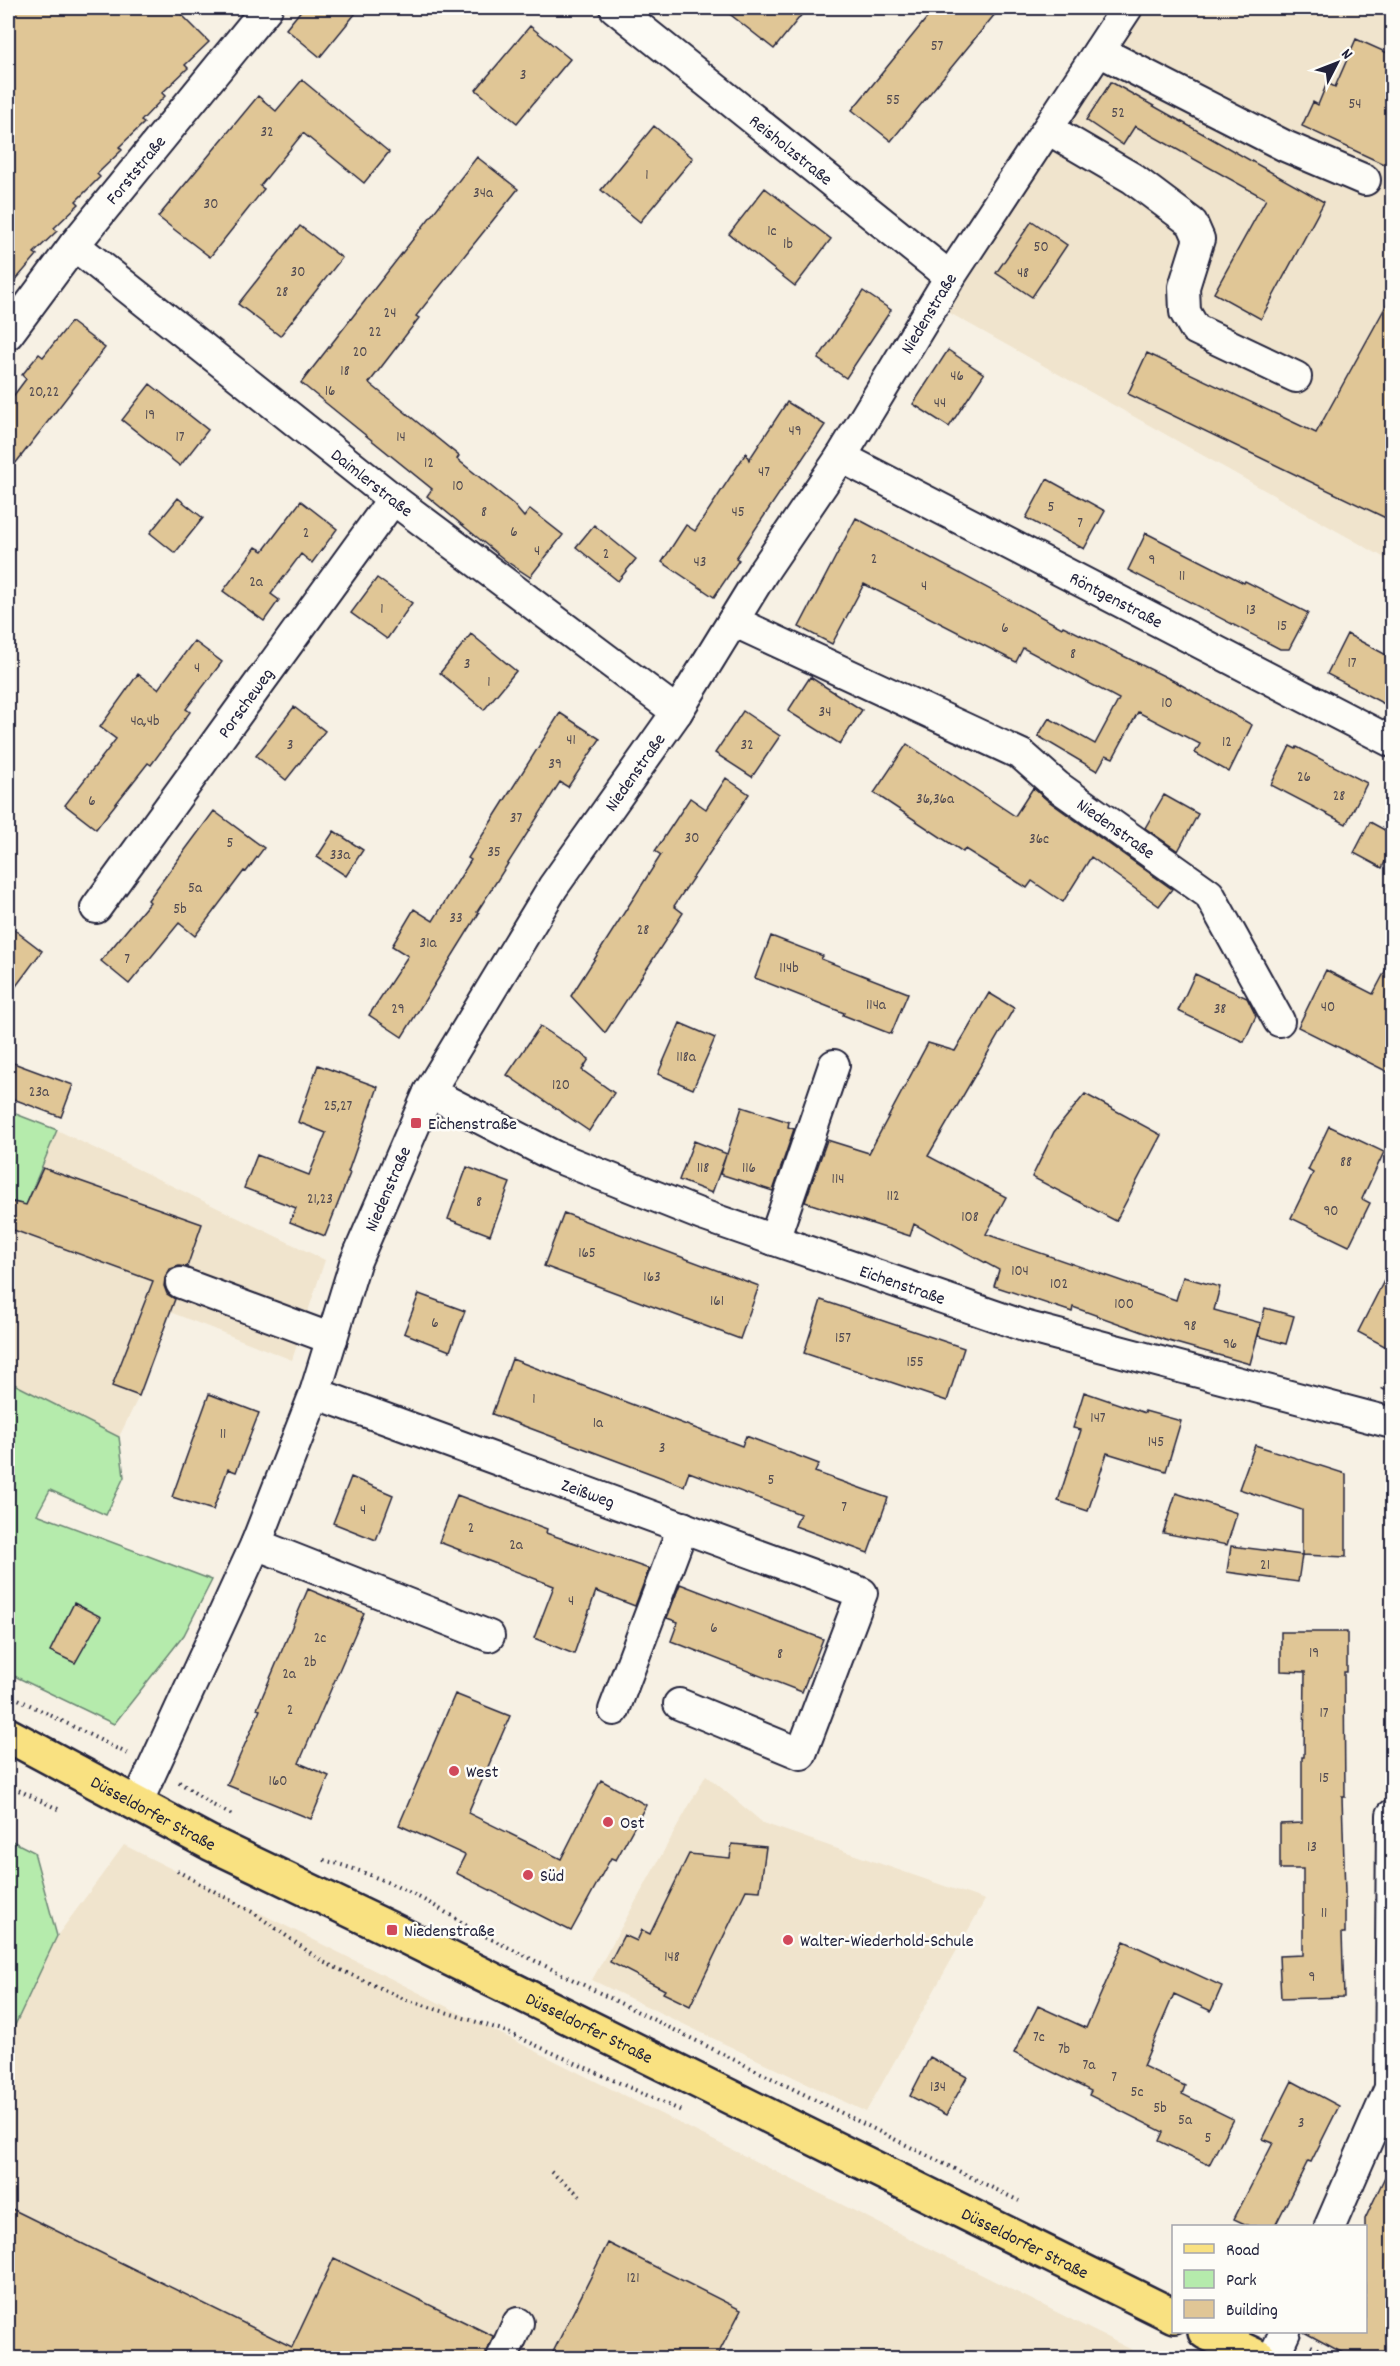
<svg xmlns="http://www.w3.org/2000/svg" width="1400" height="2366" font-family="Dekko,sans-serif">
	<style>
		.built { fill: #f0e4cd }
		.green { fill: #b5ebac; stroke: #6c8674; stroke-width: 1.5 }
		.building { fill: #e0c696; stroke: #22223b; stroke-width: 1.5 }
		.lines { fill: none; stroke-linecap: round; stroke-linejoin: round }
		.minor-casing { stroke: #22223b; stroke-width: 34 }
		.major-casing { stroke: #22223b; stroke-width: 38 }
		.path { stroke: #22223b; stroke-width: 4; stroke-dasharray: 1.5 4.5; stroke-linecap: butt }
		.minor { stroke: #fdfcf7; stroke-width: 30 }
		.major { stroke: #f9e181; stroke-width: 33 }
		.poi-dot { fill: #d1495b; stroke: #fdfcf7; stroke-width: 2 }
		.labels { text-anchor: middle; stroke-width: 5; stroke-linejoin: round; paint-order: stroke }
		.number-label { font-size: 15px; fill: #524b52 }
		.street-label { font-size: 18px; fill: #22223b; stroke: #fdfcf7 }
		.poi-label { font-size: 18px; fill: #22223b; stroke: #fdfcf7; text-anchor: start }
	</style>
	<rect width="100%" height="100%" fill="#f7f1e4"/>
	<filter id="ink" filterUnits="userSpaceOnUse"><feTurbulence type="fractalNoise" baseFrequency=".0167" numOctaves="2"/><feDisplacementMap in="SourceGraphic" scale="12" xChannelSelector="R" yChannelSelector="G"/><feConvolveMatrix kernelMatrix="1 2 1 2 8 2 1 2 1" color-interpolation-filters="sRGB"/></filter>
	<g filter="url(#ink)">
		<path class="built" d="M 1143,8 L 1392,8 L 1392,562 L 948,312 Z
			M 57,1130 L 325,1260 L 292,1360 L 170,1312 L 139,1396 L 119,1437 L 8,1381 L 8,1166 Z
			M 706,1775 L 763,1823 L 985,1900 L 866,2112 L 592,1980 Z
			M 124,1845 L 1148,2358 L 8,2358 L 8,2040 L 57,1936 Z"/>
		<path class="green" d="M 8,1111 L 57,1130 L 26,1205 L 13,1202 L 8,1218 Z
			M 8,1381 L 119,1437 L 124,1477 L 106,1515 L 50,1490 L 37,1514 L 212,1580 L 184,1635 L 114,1724 L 8,1673 Z
			M 8,1839 L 34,1852 L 57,1936 L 8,2040 Z"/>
		<path class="building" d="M 8,8 L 175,8 L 209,42 L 185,65 L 188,68 L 162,93 L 165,96 L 141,121 L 144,123 L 119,147 L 122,150 L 97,174 L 100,177 L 76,201 L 79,204 L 54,228 L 57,231 L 34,253 L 37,255 L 8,289 Z
			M 303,8 L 360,8 L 320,57 L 286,29 Z
			M 722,8 L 807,8 L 774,49 Z
			M 935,8 L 1000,8 L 891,141 L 852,110 Z
			M 530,26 L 570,59 L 517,123 L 476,90 Z
			M 1356,39 L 1392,55 L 1392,168 L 1302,126 L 1313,102 L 1318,105 L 1327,83 L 1335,87 Z
			M 302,80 L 389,152 L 364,183 L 303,133 L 260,186 L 264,189 L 210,257 L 158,217 L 258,96 L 276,111 Z
			M 1111,82 L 1324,202 L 1261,319 L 1214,293 L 1266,199 L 1135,126 L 1123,145 L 1086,120 Z
			M 654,126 L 693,158 L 640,222 L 601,190 Z
			M 477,157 L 518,189 L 416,316 L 419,318 L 369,383 L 459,456 L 457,459 L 513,504 L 524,517 L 530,509 L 563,535 L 530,577 L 506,561 L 427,496 L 432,489 L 301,383 Z
			M 765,188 L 831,239 L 795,286 L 729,234 Z
			M 1032,221 L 1067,245 L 1032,297 L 996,273 Z
			M 300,226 L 342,258 L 280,336 L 238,304 Z
			M 863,291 L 891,310 L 846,378 L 818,359 Z
			M 1392,295 L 1392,521 L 1128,394 L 1147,353 L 1316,433 Z
			M 71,322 L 105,348 L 8,473 L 8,403 L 26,379 L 22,375 L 39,354 L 43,357 Z
			M 948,350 L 984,374 L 949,427 L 913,404 Z
			M 150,384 L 208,430 L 180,466 L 122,420 Z
			M 787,402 L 825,425 L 736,558 L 739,560 L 714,597 L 662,562 L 686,525 L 695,531 L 746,453 L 749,460 Z
			M 1047,479 L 1105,511 L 1084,549 L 1026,518 Z
			M 178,498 L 203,518 L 175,553 L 150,533 Z
			M 301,501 L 337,529 L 312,563 L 301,554 L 271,594 L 279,600 L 264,621 L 223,591 L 256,547 L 263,551 Z
			M 856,518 L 1062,628 L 1063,626 L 1178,683 L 1252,725 L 1229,772 L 1195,753 L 1200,744 L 1138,712 L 1113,758 L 1106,755 L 1097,771 L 1038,736 L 1049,718 L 1095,744 L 1119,699 L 1023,648 L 1016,662 L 864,584 L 832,644 L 799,627 Z
			M 594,525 L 636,559 L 618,581 L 576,547 Z
			M 1146,533 L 1244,583 L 1245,581 L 1308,613 L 1289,649 L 1280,649 L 1128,570 Z
			M 377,578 L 412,603 L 387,639 L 351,613 Z
			M 471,634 L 516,671 L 484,710 L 440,673 Z
			M 1347,634 L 1392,658 L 1392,708 L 1327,674 Z
			M 194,641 L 222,662 L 186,709 L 190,712 L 151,765 L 148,763 L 96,829 L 65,805 L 116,739 L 100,727 L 138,674 L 158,689 Z
			M 810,677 L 862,710 L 840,744 L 788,711 Z
			M 294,707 L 325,731 L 286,780 L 256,756 Z
			M 743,711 L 780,736 L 752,777 L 715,753 Z
			M 560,713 L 600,739 L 568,787 L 560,782 L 477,912 L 479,913 L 402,1037 L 369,1015 L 408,956 L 392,946 L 414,909 L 433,921 L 471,860 L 468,858 Z
			M 907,744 L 1015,816 L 1033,788 L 1047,800 L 1172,889 L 1159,906 L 1091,857 L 1063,902 L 1032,881 L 1027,888 L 965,849 L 963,852 L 874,793 Z
			M 1290,746 L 1296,749 L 1297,747 L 1367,783 L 1346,824 L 1271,785 Z
			M 726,778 L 749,794 L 674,906 L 683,913 L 605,1033 L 571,996 L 661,855 L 655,851 L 690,798 L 706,809 Z
			M 1164,795 L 1198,814 L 1178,851 L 1145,828 Z
			M 214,811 L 264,848 L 246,872 L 244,871 L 195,936 L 179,923 L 129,984 L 101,961 L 150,902 L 148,900 Z
			M 1370,822 L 1392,834 L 1392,847 L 1382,868 L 1354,853 Z
			M 334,831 L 363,850 L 346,876 L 317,857 Z
			M 8,925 L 42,951 L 8,997 Z
			M 771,936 L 823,956 L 821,959 L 908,993 L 891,1034 L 843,1015 L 844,1013 L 755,978 Z
			M 1392,958 L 1392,1074 L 1298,1027 L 1326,970 L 1373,994 Z
			M 1195,974 L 1247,998 L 1256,1016 L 1244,1042 L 1178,1011 Z
			M 989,993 L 1014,1008 L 928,1156 L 1006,1197 L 986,1234 L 1176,1300 L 1183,1277 L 1220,1287 L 1214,1310 L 1261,1323 L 1250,1364 L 1165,1340 L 1073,1307 L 1072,1312 L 994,1286 L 999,1270 L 914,1224 L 910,1236 L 805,1202 L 827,1140 L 869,1153 L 928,1043 L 955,1051 Z
			M 680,1023 L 715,1038 L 693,1089 L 658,1074 Z
			M 540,1026 L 589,1059 L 582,1070 L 614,1093 L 589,1131 L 507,1075 Z
			M 8,1061 L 73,1085 L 61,1117 L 8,1097 Z
			M 318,1065 L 378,1087 L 348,1172 L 350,1173 L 325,1236 L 290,1222 L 296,1208 L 244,1188 L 257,1155 L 309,1175 L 326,1133 L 298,1122 Z
			M 1085,1094 L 1161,1135 L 1116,1221 L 1032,1177 L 1054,1132 Z
			M 742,1107 L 789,1122 L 788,1127 L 794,1129 L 773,1191 L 720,1174 L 726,1155 L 712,1193 L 679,1180 L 694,1141 L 727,1154 Z
			M 1329,1126 L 1384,1152 L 1362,1199 L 1370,1203 L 1349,1246 L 1291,1218 L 1313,1173 L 1308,1170 Z
			M 467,1167 L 510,1183 L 490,1235 L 448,1219 Z
			M 43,1168 L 202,1224 L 187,1267 L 179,1266 L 170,1269 L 165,1278 L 164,1286 L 167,1294 L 175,1299 L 139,1396 L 112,1386 L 153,1281 L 8,1228 L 8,1218 L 13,1202 L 26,1205 Z
			M 564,1213 L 759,1286 L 740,1339 L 544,1266 Z
			M 1392,1265 L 1392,1350 L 1358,1332 Z
			M 419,1294 L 465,1311 L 450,1351 L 404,1333 Z
			M 821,1300 L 964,1348 L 947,1401 L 804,1353 Z
			M 1265,1308 L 1294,1316 L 1286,1344 L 1258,1336 Z
			M 512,1359 L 742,1446 L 746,1436 L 819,1464 L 815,1472 L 888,1498 L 868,1553 L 795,1526 L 800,1514 L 689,1472 L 684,1486 L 492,1414 Z
			M 1084,1392 L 1145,1413 L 1145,1411 L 1181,1421 L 1166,1471 L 1107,1453 L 1088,1511 L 1058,1501 L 1081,1430 L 1073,1428 Z
			M 209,1394 L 259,1413 L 236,1472 L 228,1469 L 213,1510 L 172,1497 Z
			M 1255,1445 L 1346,1474 L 1346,1557 L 1302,1555 L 1302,1510 L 1239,1489 Z
			M 351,1477 L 393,1495 L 376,1540 L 333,1523 Z
			M 1176,1493 L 1237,1513 L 1227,1545 L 1163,1533 Z
			M 457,1495 L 547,1529 L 546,1533 L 649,1569 L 635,1606 L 596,1591 L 574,1654 L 534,1638 L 554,1586 L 439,1542 Z
			M 1231,1546 L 1302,1555 L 1298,1582 L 1227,1572 Z
			M 680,1584 L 823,1639 L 802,1692 L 671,1641 L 678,1622 L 667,1618 Z
			M 308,1589 L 364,1613 L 299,1763 L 329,1776 L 311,1819 L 227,1785 L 260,1710 L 257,1709 Z
			M 74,1603 L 101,1617 L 75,1663 L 50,1651 Z
			M 1281,1632 L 1347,1632 L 1347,1672 L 1344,1672 L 1345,1797 L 1342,1797 L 1345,1893 L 1345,1933 L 1342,1933 L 1344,1997 L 1281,1999 L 1279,1956 L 1303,1955 L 1303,1869 L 1280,1869 L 1280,1824 L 1302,1823 L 1302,1757 L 1304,1757 L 1305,1672 L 1281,1671 Z
			M 455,1694 L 510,1716 L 468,1813 L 561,1859 L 601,1780 L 646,1805 L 616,1860 L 611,1858 L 571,1931 L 456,1873 L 465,1855 L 399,1825 Z
			M 732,1844 L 766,1847 L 760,1891 L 746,1890 L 690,2006 L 663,1993 L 665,1990 L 610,1962 L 624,1935 L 637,1941 L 642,1930 L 650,1934 L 689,1854 L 730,1858 Z
			M 1124,1941 L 1222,1986 L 1211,2011 L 1174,1994 L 1143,2066 L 1185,2086 L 1182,2094 L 1233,2119 L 1209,2165 L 1159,2141 L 1163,2132 L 1089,2095 L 1091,2091 L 1014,2053 L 1038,2006 L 1086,2028 Z
			M 930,2057 L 967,2077 L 946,2115 L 910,2096 Z
			M 1292,2081 L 1339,2106 L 1311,2162 L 1308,2161 L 1275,2226 L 1249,2226 L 1234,2219 L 1273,2143 L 1263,2139 Z
			M 1392,2162 L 1392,2358 L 1352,2358 L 1302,2331 L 1365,2331 L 1365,2219 Z
			M 8,2207 L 292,2347 L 334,2258 L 493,2336 L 485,2358 L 8,2358 Z
			M 608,2243 L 741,2310 L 716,2358 L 550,2358 Z"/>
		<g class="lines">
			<g class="minor-casing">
				<g id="minor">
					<path id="s1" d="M 615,8 L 950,277"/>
					<path d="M 1099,51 L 1285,146 L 1365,180"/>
					<path d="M 1048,129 L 1132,178 L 1192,223 L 1199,239 L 1184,287 L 1185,312 L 1195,329 L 1296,377"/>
					<path id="s2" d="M 74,245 L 393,499 L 677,712"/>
					<path id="s3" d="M 8,334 L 74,245 L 267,8"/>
					<path id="s4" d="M 841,457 L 1392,742"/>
					<path id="s5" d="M 733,621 L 1022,755 L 1057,786 L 1209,894 L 1279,1021"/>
					<path id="s6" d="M 96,908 L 393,499"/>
					<path id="s7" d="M 429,1092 L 554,1156 L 702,1215 L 1024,1326 L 1392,1423"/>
					<path d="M 774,1240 L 834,1065"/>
					<path d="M 181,1283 L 332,1339"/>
					<path id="s8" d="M 315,1393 L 862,1593 L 801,1754 L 679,1704"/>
					<path d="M 256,1544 L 489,1636"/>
					<path d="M 614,1710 L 683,1527"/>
					<path id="s9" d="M 137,1803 L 256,1544 L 315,1393 L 355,1263 L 429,1092 L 553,887 L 677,712 L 763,572 L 841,457 L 950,277 L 1127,8"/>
					<path d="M 1330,2226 L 1390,2088 L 1392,1815"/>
					<path d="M 502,2358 L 518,2323"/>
					<path d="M 1273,2358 L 1285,2332"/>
				</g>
			</g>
			<g class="major-casing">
				<g id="major">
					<path id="s10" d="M 8,1735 L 210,1843 L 392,1930 L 1174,2316"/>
					<path d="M 1205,2332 L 1260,2358"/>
				</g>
			</g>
			<path class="path" d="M 1383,1390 L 1392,1372
				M 8,1694 L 128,1754
				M 179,1782 L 211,1804 L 234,1816
				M 8,1785 L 62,1811
				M 324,1860 C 377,1874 428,1899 473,1930 L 1019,2201
				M 177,1871 L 254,1913 L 323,1962 L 404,1999 L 502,2030 L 684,2112
				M 551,2172 L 583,2198
				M 1311,2346 L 1337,2358"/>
			<use href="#minor" class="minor"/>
			<use href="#major" class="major"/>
		</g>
	</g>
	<g class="poi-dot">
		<rect x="410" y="1117" width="12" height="12" rx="3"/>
		<circle cx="454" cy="1771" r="6"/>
		<circle cx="608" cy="1822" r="6"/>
		<circle cx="528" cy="1875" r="6"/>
		<rect x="386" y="1924" width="12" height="12" rx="3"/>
		<circle cx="788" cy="1940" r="6"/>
	</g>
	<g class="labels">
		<g class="number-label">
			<text x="937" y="50">57</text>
			<text x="523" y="79">3</text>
			<text x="893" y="104">55</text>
			<text x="1355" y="108">54</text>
			<text x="1118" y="117">52</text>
			<text x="267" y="136">32</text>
			<text x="647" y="179">1</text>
			<text x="483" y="197">34a</text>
			<text x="211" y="208">30</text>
			<text x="772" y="235">1c</text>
			<text x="788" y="248">1b</text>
			<text x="1041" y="251">50</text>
			<text x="298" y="276">30</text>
			<text x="1023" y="277">48</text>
			<text x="282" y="296">28</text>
			<text x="390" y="317">24</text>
			<text x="375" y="336">22</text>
			<text x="360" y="356">20</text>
			<text x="345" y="375">18</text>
			<text x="957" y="380">46</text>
			<text x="330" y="395">16</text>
			<text x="44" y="396">20,22</text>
			<text x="940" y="407">44</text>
			<text x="150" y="419">19</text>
			<text x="795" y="435">49</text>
			<text x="180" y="441">17</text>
			<text x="401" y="441">14</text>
			<text x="429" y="467">12</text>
			<text x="764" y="476">47</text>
			<text x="458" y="490">10</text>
			<text x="1051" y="511">5</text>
			<text x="484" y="516">8</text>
			<text x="738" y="516">45</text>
			<text x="1080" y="527">7</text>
			<text x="514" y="536">6</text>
			<text x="306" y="537">2</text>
			<text x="537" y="555">4</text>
			<text x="606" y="558">2</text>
			<text x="874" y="563">2</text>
			<text x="1152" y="564">9</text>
			<text x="700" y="566">43</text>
			<text x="1182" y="580">11</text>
			<text x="256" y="586">2a</text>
			<text x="924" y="590">4</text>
			<text x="382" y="613">1</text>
			<text x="1251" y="614">13</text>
			<text x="1282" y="630">15</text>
			<text x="1005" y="632">6</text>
			<text x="1073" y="658">8</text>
			<text x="1352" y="667">17</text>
			<text x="467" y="668">3</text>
			<text x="197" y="672">4</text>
			<text x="489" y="686">1</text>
			<text x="1167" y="707">10</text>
			<text x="825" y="716">34</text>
			<text x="145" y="725">4a,4b</text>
			<text x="571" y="744">41</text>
			<text x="1227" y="746">12</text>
			<text x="290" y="749">3</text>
			<text x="747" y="749">32</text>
			<text x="555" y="768">39</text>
			<text x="1304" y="781">26</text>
			<text x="1339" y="800">28</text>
			<text x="935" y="803">36,36a</text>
			<text x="92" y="805">6</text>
			<text x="516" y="822">37</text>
			<text x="692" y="842">30</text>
			<text x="1039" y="843">36c</text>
			<text x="230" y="847">5</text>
			<text x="494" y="856">35</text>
			<text x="340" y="859">33a</text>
			<text x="195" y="892">5a</text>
			<text x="180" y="913">5b</text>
			<text x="456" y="922">33</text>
			<text x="643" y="934">28</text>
			<text x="428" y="947">31a</text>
			<text x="127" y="963">7</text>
			<text x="789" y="972">114b</text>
			<text x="876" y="1009">114a</text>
			<text x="1328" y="1011">40</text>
			<text x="398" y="1013">29</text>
			<text x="1220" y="1013">38</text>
			<text x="686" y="1061">118a</text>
			<text x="561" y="1089">120</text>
			<text x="39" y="1096">23a</text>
			<text x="338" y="1110">25,27</text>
			<text x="1346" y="1166">88</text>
			<text x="703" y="1172">118</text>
			<text x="749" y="1172">116</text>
			<text x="838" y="1183">114</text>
			<text x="893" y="1200">112</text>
			<text x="320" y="1203">21,23</text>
			<text x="479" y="1206">8</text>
			<text x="1331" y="1215">90</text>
			<text x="970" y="1221">108</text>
			<text x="587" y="1257">165</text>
			<text x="1020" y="1275">104</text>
			<text x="652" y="1281">163</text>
			<text x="1059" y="1288">102</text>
			<text x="717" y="1305">161</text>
			<text x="1124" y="1308">100</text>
			<text x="435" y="1327">6</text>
			<text x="1190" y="1330">98</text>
			<text x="843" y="1342">157</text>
			<text x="1230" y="1348">96</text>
			<text x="915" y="1366">155</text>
			<text x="534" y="1403">1</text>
			<text x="1098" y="1422">147</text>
			<text x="598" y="1427">1a</text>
			<text x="223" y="1438">11</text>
			<text x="1156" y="1446">145</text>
			<text x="662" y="1452">3</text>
			<text x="771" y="1484">5</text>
			<text x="844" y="1511">7</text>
			<text x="363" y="1514">4</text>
			<text x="471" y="1532">2</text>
			<text x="516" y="1549">2a</text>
			<text x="1265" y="1569">21</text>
			<text x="571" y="1605">4</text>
			<text x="714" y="1632">6</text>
			<text x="320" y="1642">2c</text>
			<text x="1314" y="1657">19</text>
			<text x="780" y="1658">8</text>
			<text x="310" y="1666">2b</text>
			<text x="289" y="1678">2a</text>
			<text x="290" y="1714">2</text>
			<text x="1324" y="1717">17</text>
			<text x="1324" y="1782">15</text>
			<text x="278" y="1785">160</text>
			<text x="1312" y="1851">13</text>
			<text x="1324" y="1917">11</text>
			<text x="672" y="1961">148</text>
			<text x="1312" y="1981">9</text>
			<text x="1039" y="2041">7c</text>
			<text x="1064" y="2053">7b</text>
			<text x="1089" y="2069">7a</text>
			<text x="1114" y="2081">7</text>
			<text x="938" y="2091">134</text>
			<text x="1137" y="2096">5c</text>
			<text x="1160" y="2112">5b</text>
			<text x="1185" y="2124">5a</text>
			<text x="1301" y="2127">3</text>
			<text x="1208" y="2142">5</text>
			<text x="633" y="2282">121</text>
		</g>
		<g class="street-label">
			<text dy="6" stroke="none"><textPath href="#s1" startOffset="226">Reisholzstraße</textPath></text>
			<text dy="6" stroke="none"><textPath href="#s3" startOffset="208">Forststraße</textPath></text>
			<text dy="6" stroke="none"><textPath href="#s9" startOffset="1695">Niedenstraße</textPath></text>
			<text dy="6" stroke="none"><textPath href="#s2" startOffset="381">Daimlerstraße</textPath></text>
			<text dy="6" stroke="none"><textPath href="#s4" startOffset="310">Röntgenstraße</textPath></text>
			<text dy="6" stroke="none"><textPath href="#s6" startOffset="254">Porscheweg</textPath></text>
			<text dy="6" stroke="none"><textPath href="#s9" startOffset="1150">Niedenstraße</textPath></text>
			<text dy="6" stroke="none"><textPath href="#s5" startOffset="438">Niedenstraße</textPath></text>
			<text dy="6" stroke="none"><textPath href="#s9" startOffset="664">Niedenstraße</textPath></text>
			<text dy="6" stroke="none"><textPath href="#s7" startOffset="512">Eichenstraße</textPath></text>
			<text dy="6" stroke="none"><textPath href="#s8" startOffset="291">Zeißweg</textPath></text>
			<text dy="6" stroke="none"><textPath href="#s10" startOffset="165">Düsseldorfer Straße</textPath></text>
			<text dy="6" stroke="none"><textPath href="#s10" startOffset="651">Düsseldorfer Straße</textPath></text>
			<text dy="6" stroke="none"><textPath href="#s10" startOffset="1137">Düsseldorfer Straße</textPath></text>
		</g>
		<g class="poi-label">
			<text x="428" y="1129">Eichenstraße</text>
			<text x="466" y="1777">West</text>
			<text x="620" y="1828">Ost</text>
			<text x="540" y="1881">Süd</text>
			<text x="404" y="1936">Niedenstraße</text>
			<text x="800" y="1946">Walter-Wiederhold-Schule</text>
		</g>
	</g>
	<rect width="1400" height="2366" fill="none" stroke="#fdfcf7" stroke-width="30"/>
	<rect x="15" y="15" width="1370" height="2336" fill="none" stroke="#22223b" stroke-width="2" filter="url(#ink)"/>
	<rect x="1172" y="2225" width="195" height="108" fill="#fdfcf7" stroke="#a5a5ac" stroke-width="1.5"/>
	<rect x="1184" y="2244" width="30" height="9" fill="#f9e181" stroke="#a5a5ac" stroke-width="1.5"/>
	<text x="1226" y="2255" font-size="18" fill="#22223b">Road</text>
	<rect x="1184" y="2270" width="30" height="18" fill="#b5ebac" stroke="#a5a5ac" stroke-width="1.5"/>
	<text x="1226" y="2285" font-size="18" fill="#22223b">Park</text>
	<rect x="1184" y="2300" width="30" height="18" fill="#e0c696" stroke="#a5a5ac" stroke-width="1.5"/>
	<text x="1226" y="2315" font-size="18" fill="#22223b">Building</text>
	<g transform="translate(1337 63) rotate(48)" stroke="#fdfcf7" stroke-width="4.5" paint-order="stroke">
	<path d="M0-4.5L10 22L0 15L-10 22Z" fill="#22223b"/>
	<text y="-9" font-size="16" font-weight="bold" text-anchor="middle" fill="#22223b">N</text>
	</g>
</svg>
